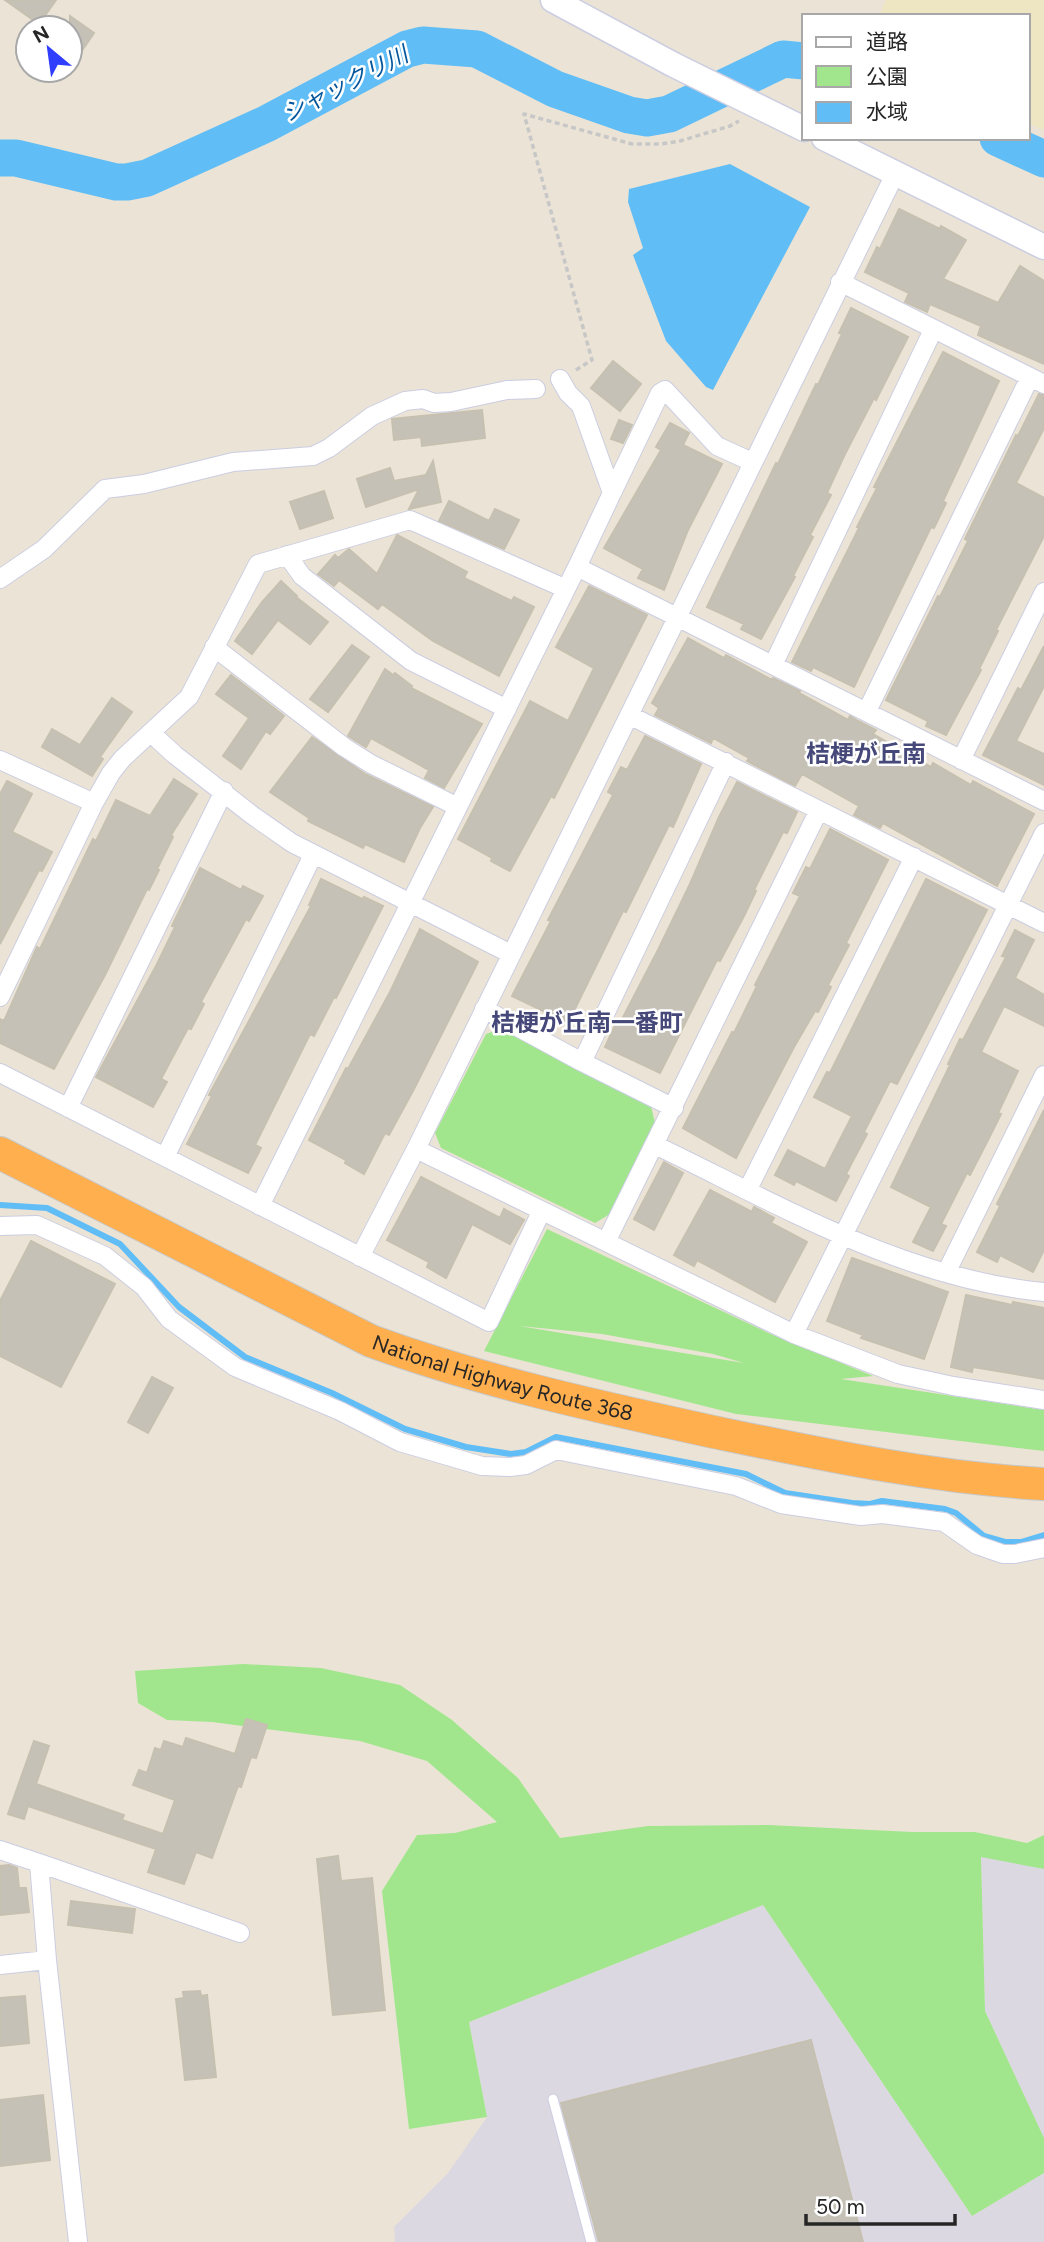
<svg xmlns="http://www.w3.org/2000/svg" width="1044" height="2242" font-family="Figtree,'Noto Sans JP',sans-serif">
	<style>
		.industrial { fill: #dcd8e2 }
		.education { fill: #eee5c3 }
		.green { fill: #a1e68d; fill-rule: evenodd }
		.water { fill: #60bdf6 }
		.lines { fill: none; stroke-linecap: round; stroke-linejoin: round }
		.stream { stroke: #60bdf6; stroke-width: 6 }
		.river { stroke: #60bdf6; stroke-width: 37 }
		.building { fill: #c5c1b6; stroke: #c6c0b0; stroke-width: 2 }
		.lane-casing { stroke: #cbcde1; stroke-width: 11 }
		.street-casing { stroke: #cbcde1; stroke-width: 20 }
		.secondary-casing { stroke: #cbcde1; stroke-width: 27 }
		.highway-casing { stroke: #c7c7c7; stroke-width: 34 }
		.path { stroke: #c7c7c7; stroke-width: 3.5; stroke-dasharray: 5 3.5; stroke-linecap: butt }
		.lane { stroke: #fff; stroke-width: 9 }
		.street { stroke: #fff; stroke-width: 18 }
		.secondary { stroke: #fff; stroke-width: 24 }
		.highway { stroke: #ffaf4d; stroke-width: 32 }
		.labels { text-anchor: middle; stroke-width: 5; stroke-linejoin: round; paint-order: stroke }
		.street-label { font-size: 21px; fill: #262626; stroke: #fff }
		.water-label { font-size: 23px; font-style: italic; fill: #04569d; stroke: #fff }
		.quarter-label { font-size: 24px; font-weight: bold; fill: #454879; stroke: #fff }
	</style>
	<rect width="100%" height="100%" fill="#ebe4d6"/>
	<path class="industrial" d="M 981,1856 L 1044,1869 L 1044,2138 L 985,2011 Z
		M 763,1905 L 972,2216 L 1044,2173 L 1044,2242 L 395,2242 L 394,2227 L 448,2173 L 487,2117 L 469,2022 Z"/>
	<path class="education" d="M 886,0 L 1044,0 L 1044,130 L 1028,123 L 1028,16 L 879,16 Z"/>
	<path class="green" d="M 500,1029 L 651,1106 L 655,1123 L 610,1214 L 595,1223 L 441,1148 L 435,1133 L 486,1034 Z
		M 547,1229 L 775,1336 L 873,1376 L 841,1379 L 1044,1410 L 1044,1451 L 736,1414 L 484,1351 ZM 519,1326 L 602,1334 L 713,1354 L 744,1363 Z
		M 243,1664 L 321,1668 L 400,1685 L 452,1720 L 518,1778 L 560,1838 L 648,1826 L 769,1825 L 912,1832 L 975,1832 L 1027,1843 L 1044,1835 L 1044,1869 L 981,1857 L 985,2011 L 1044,2138 L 1044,2173 L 972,2216 L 763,1905 L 469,2022 L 487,2117 L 409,2129 L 382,1891 L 417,1835 L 455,1833 L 497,1822 L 427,1761 L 360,1741 L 212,1722 L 167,1720 L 138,1703 L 135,1671 Z"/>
	<path class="water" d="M 730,164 L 810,207 L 713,390 L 706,387 L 666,341 L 633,255 L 643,248 L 628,202 L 629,189 Z"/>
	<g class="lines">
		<path class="stream" d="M 0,1205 L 47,1208 L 120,1244 L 179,1307 L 245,1357 L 332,1393 L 405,1429 L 466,1447 L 511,1454 L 526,1452 L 556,1437 L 746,1474 L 785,1493 L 852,1503 L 870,1504 L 882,1501 L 945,1509 L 956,1513 L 984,1536 L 1005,1542 L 1021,1542 L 1044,1535"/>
		<path class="river" d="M 998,138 L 1044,159
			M 0,158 L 16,158 L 116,182 L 127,182 L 147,178 L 266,124 L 407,49 L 423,45 L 477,49 L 555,89 L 629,115 L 647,118 L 669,114 L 783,59 L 804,61"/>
	</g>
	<path class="building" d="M 5,0 L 56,0 L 39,24 Z
		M 70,16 L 94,33 L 83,49 L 70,40 Z
		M 899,209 L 940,229 L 941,226 L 966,240 L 943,279 L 998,303 L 1020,266 L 1044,281 L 1044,364 L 978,335 L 981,326 L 930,304 L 927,312 L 905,302 L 909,293 L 865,272 L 877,247 L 880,249 Z
		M 851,308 L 908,337 L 876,400 L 874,398 L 845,454 L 827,493 L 831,495 L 810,535 L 813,537 L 793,576 L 795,577 L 761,639 L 741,629 L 744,624 L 707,607 L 776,463 L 778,464 L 816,384 L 818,385 L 842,334 L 839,333 Z
		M 943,352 L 999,381 L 943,501 L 946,503 L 934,528 L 931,527 L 854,687 L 813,667 L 811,671 L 792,662 L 859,528 L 857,527 L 877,488 L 874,487 Z
		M 613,361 L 641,384 L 620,411 L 591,388 Z
		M 1039,394 L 1044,395 L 1044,428 L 1016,483 L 1044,498 L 1044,536 L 996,630 L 998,631 L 979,669 L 981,670 L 946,735 L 926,726 L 928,721 L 886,700 L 938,596 L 940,597 L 968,541 L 965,539 L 1016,435 L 1018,436 Z
		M 482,410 L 485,438 L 422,446 L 421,437 L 394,440 L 392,419 Z
		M 619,420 L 632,425 L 623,443 L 611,439 Z
		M 670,423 L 689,433 L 683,445 L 722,464 L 688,530 L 664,590 L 638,578 L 643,569 L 604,548 L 661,450 L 656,447 Z
		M 433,461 L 441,502 L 409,509 L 419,489 L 366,507 L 357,479 L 390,468 L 394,481 L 426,475 Z
		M 324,491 L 333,518 L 300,529 L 290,502 Z
		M 449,501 L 489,521 L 495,509 L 519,520 L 504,549 L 439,521 Z
		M 397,535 L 467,572 L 464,578 L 512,601 L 514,597 L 534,607 L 499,676 L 433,641 L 382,604 L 378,609 L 339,580 L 334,586 L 318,574 L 335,555 L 338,558 L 349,549 L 377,574 Z
		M 281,581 L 297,596 L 296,597 L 328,622 L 310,644 L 278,620 L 252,654 L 235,641 L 262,602 Z
		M 589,586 L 647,615 L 554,798 L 551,796 L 510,871 L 491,861 L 492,858 L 458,839 L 530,701 L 568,721 L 594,668 L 556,647 Z
		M 688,638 L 724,658 L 726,655 L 772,680 L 773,678 L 800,691 L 799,693 L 848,720 L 850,716 L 858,721 L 876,730 L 873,734 L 931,767 L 933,763 L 971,785 L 973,781 L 1034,814 L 997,886 L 883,823 L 880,828 L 854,815 L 859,806 L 802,774 L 795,786 L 747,761 L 749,758 L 713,738 L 711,743 L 655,715 L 659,708 L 652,703 Z
		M 352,645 L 369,657 L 328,712 L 310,699 Z
		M 1044,646 L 1044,686 L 1016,741 L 1044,754 L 1044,785 L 983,755 L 1018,688 L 1021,690 Z
		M 385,669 L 393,675 L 395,673 L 412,686 L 411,688 L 482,724 L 444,788 L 425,778 L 429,770 L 371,738 L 366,747 L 348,736 Z
		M 231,675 L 284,716 L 270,734 L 266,731 L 241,769 L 223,756 L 249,718 L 216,694 Z
		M 112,698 L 132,712 L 100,757 L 103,759 L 92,776 L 42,747 L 52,729 L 80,745 Z
		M 645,736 L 701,764 L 673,827 L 669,825 L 626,912 L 623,911 L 568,1023 L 512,996 L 551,921 L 548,920 L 613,795 L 608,792 L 621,767 L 627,770 Z
		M 312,737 L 365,774 L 433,807 L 420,828 L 404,862 L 365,844 L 363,848 L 308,821 L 309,818 L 270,792 Z
		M 174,779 L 197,794 L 171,835 L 173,837 L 157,869 L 159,870 L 149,890 L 147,889 L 105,975 L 54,1069 L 0,1043 L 0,1019 L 4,1021 L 37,947 L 40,949 L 93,839 L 96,841 L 116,800 L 150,816 Z
		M 7,781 L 32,794 L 12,832 L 52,852 L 42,871 L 39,870 L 0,944 L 0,794 Z
		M 737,782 L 797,812 L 787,833 L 783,832 L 754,890 L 756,891 L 744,916 L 720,961 L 717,960 L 660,1073 L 605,1047 L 617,1021 L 620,1023 L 658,950 L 690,884 L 719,817 Z
		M 830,829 L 888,860 L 846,943 L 849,945 L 828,985 L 831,987 L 818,1012 L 815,1011 L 794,1047 L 736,1158 L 683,1128 L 732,1032 L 734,1033 L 757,986 L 755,985 L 800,896 L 793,893 L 806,867 L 810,869 Z
		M 200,868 L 241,890 L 243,886 L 263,896 L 249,921 L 246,919 L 201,1002 L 204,1004 L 191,1029 L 188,1028 L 161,1079 L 167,1082 L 153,1107 L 96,1077 L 156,966 L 175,927 L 172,926 Z
		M 321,879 L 362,899 L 364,897 L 383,906 L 336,998 L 334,997 L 314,1036 L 310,1034 L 255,1145 L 261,1148 L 248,1173 L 187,1144 L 212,1096 L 209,1095 L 311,906 L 309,905 Z
		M 926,879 L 987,910 L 897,1084 L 890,1081 L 864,1132 L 867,1134 L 846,1174 L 849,1176 L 836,1201 L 796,1181 L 794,1185 L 775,1175 L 788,1150 L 825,1169 L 852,1116 L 814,1097 L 827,1072 L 830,1073 Z
		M 420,929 L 478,962 L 414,1089 L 389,1135 L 385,1133 L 364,1174 L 345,1163 L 346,1160 L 309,1140 L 346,1068 L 348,1069 L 390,992 Z
		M 1015,930 L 1034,940 L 1015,978 L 1044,995 L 1044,1026 L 1004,1006 L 981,1052 L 1018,1071 L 998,1113 L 1001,1114 L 988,1140 L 970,1175 L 967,1173 L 941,1224 L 946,1226 L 933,1251 L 913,1242 L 931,1207 L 891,1187 L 950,1065 L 948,1064 L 960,1039 L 963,1040 L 1006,957 L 1002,956 Z
		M 1044,1110 L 1044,1250 L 1033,1272 L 1000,1255 L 997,1262 L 977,1252 L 1000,1206 L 997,1204 Z
		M 664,1162 L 683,1173 L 654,1230 L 634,1219 Z
		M 421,1177 L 500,1218 L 504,1209 L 524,1220 L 510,1244 L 472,1224 L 446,1278 L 427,1267 L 429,1262 L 387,1240 Z
		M 710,1190 L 752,1212 L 754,1207 L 774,1218 L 771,1223 L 807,1242 L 775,1302 L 697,1260 L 694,1266 L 674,1255 Z
		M 31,1241 L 115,1284 L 61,1387 L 0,1356 L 0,1301 Z
		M 852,1258 L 948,1292 L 924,1359 L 861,1338 L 863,1335 L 827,1321 Z
		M 966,1295 L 1012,1305 L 1013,1302 L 1044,1308 L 1044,1379 L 973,1367 L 972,1372 L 951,1367 Z
		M 152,1377 L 173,1388 L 148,1433 L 128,1422 Z
		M 246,1719 L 267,1725 L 256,1758 L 251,1757 L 241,1787 L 238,1786 L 212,1858 L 196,1852 L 184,1884 L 148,1872 L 156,1849 L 28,1806 L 24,1819 L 8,1814 L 34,1741 L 49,1746 L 36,1784 L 124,1815 L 122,1820 L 163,1834 L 175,1800 L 133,1785 L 139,1770 L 147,1773 L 155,1748 L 161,1750 L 164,1741 L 183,1747 L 186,1738 L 235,1754 Z
		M 338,1856 L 341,1881 L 372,1878 L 385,2010 L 333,2015 L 317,1859 Z
		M 9,1865 L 17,1868 L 19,1888 L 26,1888 L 29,1912 L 0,1915 L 0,1866 Z
		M 71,1901 L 135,1909 L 132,1933 L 68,1925 Z
		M 200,1991 L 201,1996 L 207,1995 L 216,2077 L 185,2080 L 176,1999 L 184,1998 L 183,1992 Z
		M 25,1996 L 29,2043 L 0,2046 L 0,1998 Z
		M 811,2040 L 863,2242 L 599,2242 L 561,2103 Z
		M 43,2095 L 50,2160 L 0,2166 L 0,2100 Z"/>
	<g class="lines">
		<g class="lane-casing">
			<path id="lane" d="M 553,2099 L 591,2242"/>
		</g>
		<g class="street-casing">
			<path id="street" d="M 840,282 L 1044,384
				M 560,379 L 568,393 L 581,406 L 612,493 L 577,567
				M 612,493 L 660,393 L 665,390 L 717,446 L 752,462
				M 287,555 L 302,576 L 411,661 L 507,709
				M 0,579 L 44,549 L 105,489 L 144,484 L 233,462 L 313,456 L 329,448 L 372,416 L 405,401 L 423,399 L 434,403 L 451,402 L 507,390 L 536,389
				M 214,647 L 344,747 L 371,764 L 458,807
				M 773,665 L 933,330
				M 867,711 L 1030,377
				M 629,715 L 1044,923
				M 151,733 L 175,755 L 252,815 L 292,843 L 511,954
				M 0,760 L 94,803 L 111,773 L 123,758 L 189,697 L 258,564 L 410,520 L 564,588
				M 961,760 L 1044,592
				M 0,997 L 94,803
				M 484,1009 L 582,1062 L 674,1108
				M 582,1062 L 726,762
				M 0,1073 L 489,1322 L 541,1212
				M 68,1108 L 224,791
				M 655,1145 C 780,1205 904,1279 1044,1292
				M 416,1149 L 794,1334 L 898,1374 L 953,1386 L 1044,1400
				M 165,1157 L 313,855
				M 748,1189 L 914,857
				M 260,1206 L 577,567 L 1044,801
				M 0,1226 L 37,1225 L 105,1256 L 144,1287 L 169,1319 L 235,1367 L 340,1411 L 400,1442 L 482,1466 L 510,1467 L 526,1465 L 556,1450 L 736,1486 L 781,1504 L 861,1516 L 882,1514 L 944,1522 L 977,1545 L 1003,1554 L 1015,1554 L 1044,1548
				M 606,1242 L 819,810
				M 360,1257 L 416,1149 L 896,172
				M 946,1273 L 1044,1075
				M 794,1334 L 1044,833
				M 0,1850 L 39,1863 L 47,1960 L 78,2242
				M 39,1863 L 240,1933
				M 0,1965 L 47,1960"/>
		</g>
		<g class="secondary-casing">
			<path id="secondary" d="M 553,0 L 674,65 L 804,129
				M 824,138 L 1044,247"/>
		</g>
		<g class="highway-casing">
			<g id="highway">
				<path id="s1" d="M 0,1153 L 371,1341 C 481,1381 595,1406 709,1431 C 820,1454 931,1478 1044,1484"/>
			</g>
		</g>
		<path class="path" d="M 576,370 L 592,360 L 524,114 L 632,144 L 661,144 L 680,141 L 730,126 L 739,121"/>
		<use href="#lane" class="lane"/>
		<use href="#street" class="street"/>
		<use href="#secondary" class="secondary"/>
		<use href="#highway" class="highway"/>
	</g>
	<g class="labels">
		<g class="street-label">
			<text dy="7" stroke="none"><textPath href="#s1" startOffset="553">National Highway Route 368</textPath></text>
		</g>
		<g class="water-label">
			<text transform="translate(345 84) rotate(-27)" y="8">シャックリ川</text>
		</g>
		<g class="quarter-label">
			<text x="866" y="762">桔梗が丘南</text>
			<text x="587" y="1031">桔梗が丘南一番町</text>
		</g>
	</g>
	<rect x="802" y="14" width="228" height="126" fill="#ffffff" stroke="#a8a8a8" stroke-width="2"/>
	<rect x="816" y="37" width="35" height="10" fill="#ffffff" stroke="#a8a8a8" stroke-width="2"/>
	<text x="866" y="49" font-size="21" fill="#262626">道路</text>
	<rect x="816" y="66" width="35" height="21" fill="#a1e68d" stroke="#a8a8a8" stroke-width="2"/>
	<text x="866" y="84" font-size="21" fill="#262626">公園</text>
	<rect x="816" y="102" width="35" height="21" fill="#60bdf6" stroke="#a8a8a8" stroke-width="2"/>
	<text x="866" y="119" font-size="21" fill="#262626">水域</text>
	<g transform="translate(49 49) rotate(331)"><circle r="33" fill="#ffffff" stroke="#a8a8a8" stroke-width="2"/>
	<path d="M0-5L12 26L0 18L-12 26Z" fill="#2f3dff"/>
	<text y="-10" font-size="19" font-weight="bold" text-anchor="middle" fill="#262626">N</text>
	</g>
	<path d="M806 2214v10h149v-10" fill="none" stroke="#262626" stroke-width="3.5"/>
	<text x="816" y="2214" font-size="21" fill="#262626" stroke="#ffffff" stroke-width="5" paint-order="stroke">50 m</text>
</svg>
